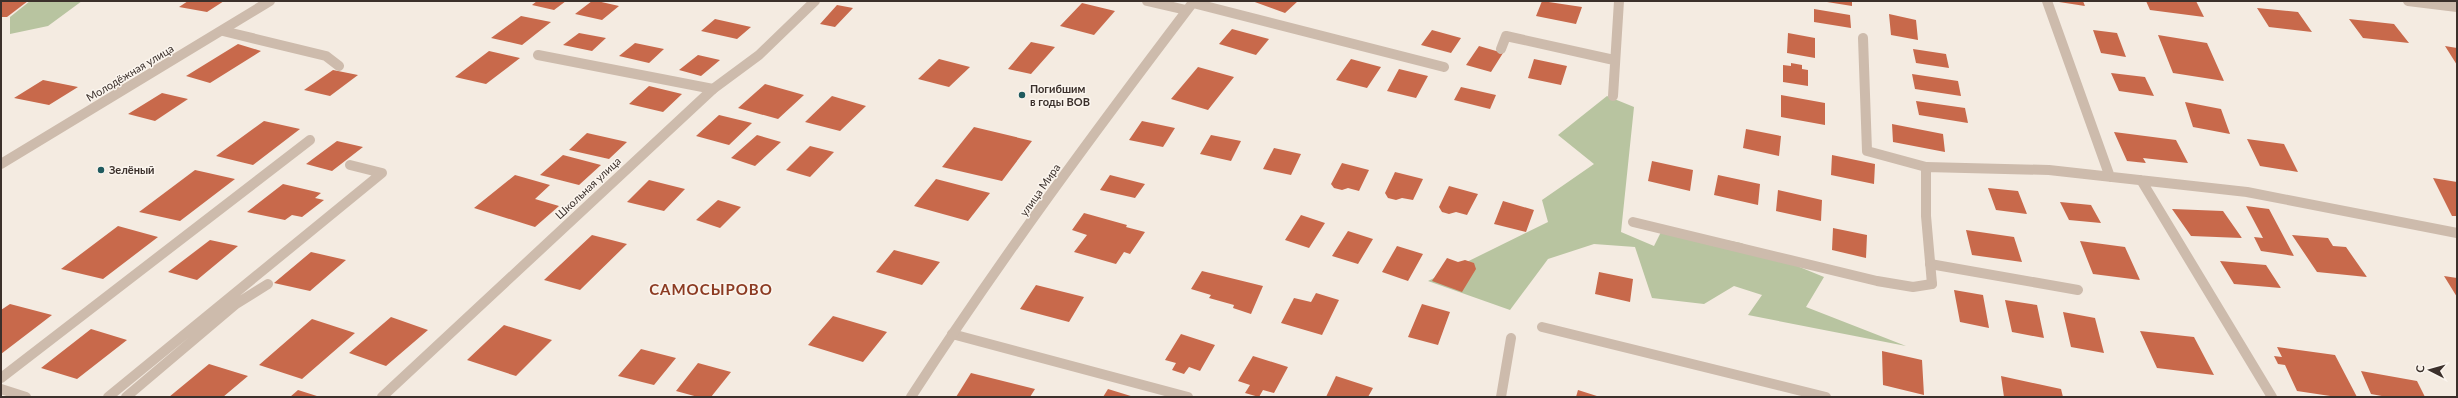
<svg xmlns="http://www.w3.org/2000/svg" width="2458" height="398" font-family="Lato,sans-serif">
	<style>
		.green { fill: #b8c4a0 }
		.building { fill: #c8694b }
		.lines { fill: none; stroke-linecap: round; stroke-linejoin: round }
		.lane { stroke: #cdbbac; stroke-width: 10 }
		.street { stroke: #cdbbac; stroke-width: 10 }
		.poi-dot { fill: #1f5a5e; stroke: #fbf5ee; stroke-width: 1.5 }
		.labels { text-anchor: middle; stroke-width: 3; stroke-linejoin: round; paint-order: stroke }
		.street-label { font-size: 11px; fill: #3b302b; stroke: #fbf5ee }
		.poi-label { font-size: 11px; font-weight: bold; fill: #3b302b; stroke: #fbf5ee; text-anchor: start }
		.district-label { font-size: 15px; font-weight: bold; letter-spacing: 1px; fill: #8c3b22; stroke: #fbf5ee }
	</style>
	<rect width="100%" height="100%" fill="#f4ebe1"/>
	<path class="green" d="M 30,1 L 82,1 L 48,26 L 10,34 L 10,17 Z
		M 1607,96 L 1634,107 L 1621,232 L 1654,246 L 1663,228 L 1741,243 L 1824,277 L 1806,307 L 1906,346 L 1748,315 L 1762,295 L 1734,286 L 1704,304 L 1652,298 L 1635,247 L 1594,244 L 1548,259 L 1510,310 L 1428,281 L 1548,222 L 1542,200 L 1594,164 L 1558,135 Z"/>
	<path class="building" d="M 1,1 L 28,1 L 7,17 L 1,17 Z
		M 188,1 L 224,1 L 207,12 L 179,7 Z
		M 537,1 L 566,1 L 554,10 L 532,5 Z
		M 592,1 L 597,1 L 619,6 L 602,20 L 575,14 Z
		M 1252,1 L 1298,1 L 1285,13 Z
		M 1542,1 L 1582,7 L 1576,24 L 1536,16 Z
		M 1827,1 L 1852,1 L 1852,6 L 1827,2 Z
		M 2059,1 L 2083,1 L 2085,6 L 2059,2 Z
		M 2146,1 L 2196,1 L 2204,17 L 2150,10 Z
		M 1082,3 L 1115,11 L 1094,35 L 1060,26 Z
		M 837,5 L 853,8 L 835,27 L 820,24 Z
		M 2257,8 L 2298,12 L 2312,32 L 2269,27 Z
		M 1814,9 L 1850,15 L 1851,28 L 1814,22 Z
		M 1889,14 L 1916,20 L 1918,40 L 1891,35 Z
		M 521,16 L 551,22 L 522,45 L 491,38 Z
		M 715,19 L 751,27 L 737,39 L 701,31 Z
		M 2349,19 L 2394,24 L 2409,43 L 2363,38 Z
		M 1232,29 L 1269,39 L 1256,55 L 1219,44 Z
		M 1432,30 L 1461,38 L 1451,53 L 1421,45 Z
		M 2093,30 L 2117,33 L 2126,57 L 2101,53 Z
		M 579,33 L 606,38 L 592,51 L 563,45 Z
		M 1788,33 L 1815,38 L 1815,58 L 1787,53 Z
		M 2158,35 L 2207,43 L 2224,81 L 2173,73 Z
		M 1031,42 L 1055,47 L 1031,74 L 1008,69 Z
		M 635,43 L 664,49 L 649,63 L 619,56 Z
		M 238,44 L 261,51 L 210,83 L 186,76 Z
		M 1479,46 L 1503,53 L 1491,72 L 1466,65 Z
		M 2445,46 L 2457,48 L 2457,65 Z
		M 1913,49 L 1946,54 L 1949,68 L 1916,63 Z
		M 489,51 L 520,58 L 486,84 L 455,77 Z
		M 698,55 L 720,60 L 701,76 L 679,70 Z
		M 939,59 L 970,67 L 949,87 L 918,79 Z
		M 1351,59 L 1381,67 L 1367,88 L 1336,80 Z
		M 1534,59 L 1567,66 L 1561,85 L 1528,78 Z
		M 1791,63 L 1802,65 L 1802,69 L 1808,70 L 1808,86 L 1783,82 L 1783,65 L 1791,66 Z
		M 1198,67 L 1234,77 L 1208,110 L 1171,99 Z
		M 1399,69 L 1428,76 L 1416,98 L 1387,91 Z
		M 333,70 L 358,75 L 330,96 L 304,90 Z
		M 2111,73 L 2145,77 L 2154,96 L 2119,91 Z
		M 1912,74 L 1958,81 L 1961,96 L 1915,89 Z
		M 43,80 L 78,87 L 49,105 L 14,98 Z
		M 765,84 L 804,95 L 778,119 L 738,108 Z
		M 649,86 L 682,94 L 663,112 L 629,104 Z
		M 1461,87 L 1496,95 L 1490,109 L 1454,100 Z
		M 162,93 L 188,99 L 155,121 L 128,114 Z
		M 1781,95 L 1825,103 L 1825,125 L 1781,117 Z
		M 832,96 L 866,106 L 840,131 L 805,122 Z
		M 1916,101 L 1965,108 L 1968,123 L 1919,115 Z
		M 2185,102 L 2221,109 L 2230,134 L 2193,127 Z
		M 719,115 L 752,123 L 729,145 L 696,136 Z
		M 264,121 L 300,129 L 253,165 L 216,156 Z
		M 1142,121 L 1175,128 L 1163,147 L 1129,140 Z
		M 1892,124 L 1943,134 L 1945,152 L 1893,142 Z
		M 974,127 L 1032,141 L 1002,181 L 942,167 Z
		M 1746,129 L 1781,136 L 1779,156 L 1743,148 Z
		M 2114,132 L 2176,140 L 2188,163 L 2143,158 L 2146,163 L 2127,161 Z
		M 587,133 L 627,142 L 609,159 L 569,150 Z
		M 757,135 L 781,142 L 755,166 L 731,158 Z
		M 1211,135 L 1241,141 L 1231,161 L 1200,154 Z
		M 2247,139 L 2284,144 L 2298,172 L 2260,166 Z
		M 337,141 L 363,147 L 332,171 L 306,164 Z
		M 810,146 L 834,152 L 810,177 L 786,170 Z
		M 1274,148 L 1301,154 L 1291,175 L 1263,169 Z
		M 563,155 L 601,165 L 579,185 L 540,175 Z
		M 1832,155 L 1875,164 L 1874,184 L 1831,175 Z
		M 1652,161 L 1693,170 L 1690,191 L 1648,181 Z
		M 1342,163 L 1369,170 L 1359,191 L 1348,188 L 1342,190 L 1334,188 L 1331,184 Z
		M 195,170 L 235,179 L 180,221 L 139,212 Z
		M 1395,172 L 1423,179 L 1413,200 L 1402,198 L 1396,200 L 1388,198 L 1385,193 Z
		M 515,175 L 550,185 L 535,199 L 559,206 L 535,227 L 474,208 Z
		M 1110,175 L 1145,184 L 1135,198 L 1100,190 Z
		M 1718,175 L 1760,184 L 1758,205 L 1714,195 Z
		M 2433,178 L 2457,182 L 2457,216 L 2452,216 Z
		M 936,179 L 990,193 L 968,221 L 914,206 Z
		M 649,180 L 685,189 L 664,211 L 627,202 Z
		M 283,184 L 321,193 L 315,198 L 324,200 L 302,217 L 292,215 L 285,220 L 247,212 Z
		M 1449,186 L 1478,194 L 1467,215 L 1456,212 L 1449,214 L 1442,212 L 1439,207 Z
		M 1988,188 L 2018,191 L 2027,214 L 1996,210 Z
		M 1778,190 L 1822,200 L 1821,221 L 1776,211 Z
		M 718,200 L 741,207 L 720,228 L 696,220 Z
		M 1503,201 L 1534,210 L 1526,232 L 1494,224 Z
		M 2060,202 L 2091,205 L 2101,223 L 2069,220 Z
		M 2246,206 L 2269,209 L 2294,256 L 2261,251 L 2254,237 L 2263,238 Z
		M 2172,209 L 2223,211 L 2242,238 L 2191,236 Z
		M 1084,213 L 1127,225 L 1126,227 L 1145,232 L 1130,254 L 1124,252 L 1116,264 L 1074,252 L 1087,235 L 1072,230 Z
		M 1301,215 L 1325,223 L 1309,248 L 1285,240 Z
		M 118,226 L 158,237 L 103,279 L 61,269 Z
		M 1833,228 L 1867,235 L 1866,258 L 1832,250 Z
		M 1966,230 L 2014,237 L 2022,262 L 1972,255 Z
		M 1348,231 L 1373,239 L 1358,264 L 1332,256 Z
		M 592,235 L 627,244 L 580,290 L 544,280 Z
		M 2292,235 L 2328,238 L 2333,246 L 2346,247 L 2367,277 L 2317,272 Z
		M 210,240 L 238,246 L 197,280 L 168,272 Z
		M 2080,241 L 2125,247 L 2140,280 L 2093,274 Z
		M 1397,246 L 1423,254 L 1408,281 L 1382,272 Z
		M 894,250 L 940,262 L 922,285 L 876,272 Z
		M 311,252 L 346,260 L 310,291 L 274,283 Z
		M 1447,258 L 1458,262 L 1465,260 L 1474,263 L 1476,269 L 1462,292 L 1432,281 Z
		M 2220,261 L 2266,265 L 2281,288 L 2234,284 Z
		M 1202,271 L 1263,286 L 1251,314 L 1233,308 L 1234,305 L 1209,298 L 1211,295 L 1191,289 Z
		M 1599,272 L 1633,279 L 1630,302 L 1595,294 Z
		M 2444,276 L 2457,278 L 2457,297 Z
		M 1036,285 L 1084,297 L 1069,322 L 1020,309 Z
		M 1954,290 L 1983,295 L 1989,328 L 1960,322 Z
		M 1316,293 L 1339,300 L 1322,335 L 1281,323 L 1294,298 L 1311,302 Z
		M 2005,300 L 2037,305 L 2044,338 L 2012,332 Z
		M 10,304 L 52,315 L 1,354 L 1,310 Z
		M 1422,304 L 1450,312 L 1438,345 L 1408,337 Z
		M 2063,312 L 2095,318 L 2104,353 L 2071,347 Z
		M 833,316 L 887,332 L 863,362 L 808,345 Z
		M 391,317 L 428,330 L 386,366 L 349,353 Z
		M 312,319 L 355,333 L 302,379 L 259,365 Z
		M 504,325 L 552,340 L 516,376 L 467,360 Z
		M 91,329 L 127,340 L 77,379 L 41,368 Z
		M 2140,331 L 2194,337 L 2214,375 L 2157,368 Z
		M 1181,334 L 1215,345 L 1200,371 L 1189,367 L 1184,374 L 1172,370 L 1176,363 L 1165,360 Z
		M 2277,347 L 2335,355 L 2357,397 L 2337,397 L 2297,391 L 2285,365 L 2278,364 L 2274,356 L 2282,357 Z
		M 641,349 L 676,358 L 654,385 L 618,376 Z
		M 1882,351 L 1922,360 L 1924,395 L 1883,385 Z
		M 1253,356 L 1288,367 L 1274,393 L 1263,390 L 1259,397 L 1245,393 L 1250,385 L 1238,381 Z
		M 698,363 L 731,372 L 711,397 L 698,397 L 676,391 Z
		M 209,364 L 248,376 L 223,397 L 169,397 Z
		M 2361,371 L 2417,381 L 2425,397 L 2387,397 L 2371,394 Z
		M 971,373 L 1035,389 L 1030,397 L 956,397 Z
		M 1336,376 L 1373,388 L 1368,397 L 1326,397 Z
		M 2001,376 L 2061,389 L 2063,397 L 2004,397 Z
		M 1108,389 L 1134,397 L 1103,397 Z
		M 298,390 L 320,397 L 290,397 Z
		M 1578,390 L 1600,397 L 1576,397 Z"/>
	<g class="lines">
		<path class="lane" d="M 1147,1 L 1186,10
			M 1193,3 L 1444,67
			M 223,31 L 326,56 L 339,66
			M 1863,38 L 1867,151 L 1926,167
			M 1501,49 L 1506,36 L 1614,60
			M 538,55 L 713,89
			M 1613,96 L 1619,1
			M 1633,222 L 1877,281 L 1913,287 L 1932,284
			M 1930,264 L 2078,290
			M 1542,327 L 1826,397
			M 952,334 L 1188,397
			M 1,378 L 310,140
			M 108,397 L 382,173 L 350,165
			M 126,397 L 236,304 L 268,284
			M 1501,397 L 1511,338"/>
		<path class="street" d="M 2047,1 L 2110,177
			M 2408,1 L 2457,7
			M 1,164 L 270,1
			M 2141,180 L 2272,397
			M 1932,284 L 1926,216 L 1926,167 L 2049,170 L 2247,192 L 2457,233
			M 1,389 L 26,397
			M 382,397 L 713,89 L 759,55 L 815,1
			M 911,397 C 999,261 1096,130 1194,1"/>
	</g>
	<g class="poi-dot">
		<circle cx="1022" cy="95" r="4"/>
		<circle cx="101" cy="170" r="4"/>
	</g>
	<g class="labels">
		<g class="street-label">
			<text transform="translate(130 73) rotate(-31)" y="4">Молодёжная улица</text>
			<text transform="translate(588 188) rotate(-43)" y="4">Школьная улица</text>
			<text transform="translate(1040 190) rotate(-55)" y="4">улица Мира</text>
		</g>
		<g class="poi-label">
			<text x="1030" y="93">Погибшим<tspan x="1030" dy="13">в годы ВОВ</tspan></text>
			<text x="109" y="174">Зелёный</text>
		</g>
		<g class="district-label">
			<text x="711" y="295">САМОСЫРОВО</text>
		</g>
	</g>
	<rect width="2458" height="398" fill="none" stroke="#3b302b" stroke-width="4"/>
	<g transform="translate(2430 370) rotate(276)" stroke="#fbf5ee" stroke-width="3" paint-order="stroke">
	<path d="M0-3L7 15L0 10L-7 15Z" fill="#3b302b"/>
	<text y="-6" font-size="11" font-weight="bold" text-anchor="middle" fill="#3b302b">С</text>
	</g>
</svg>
